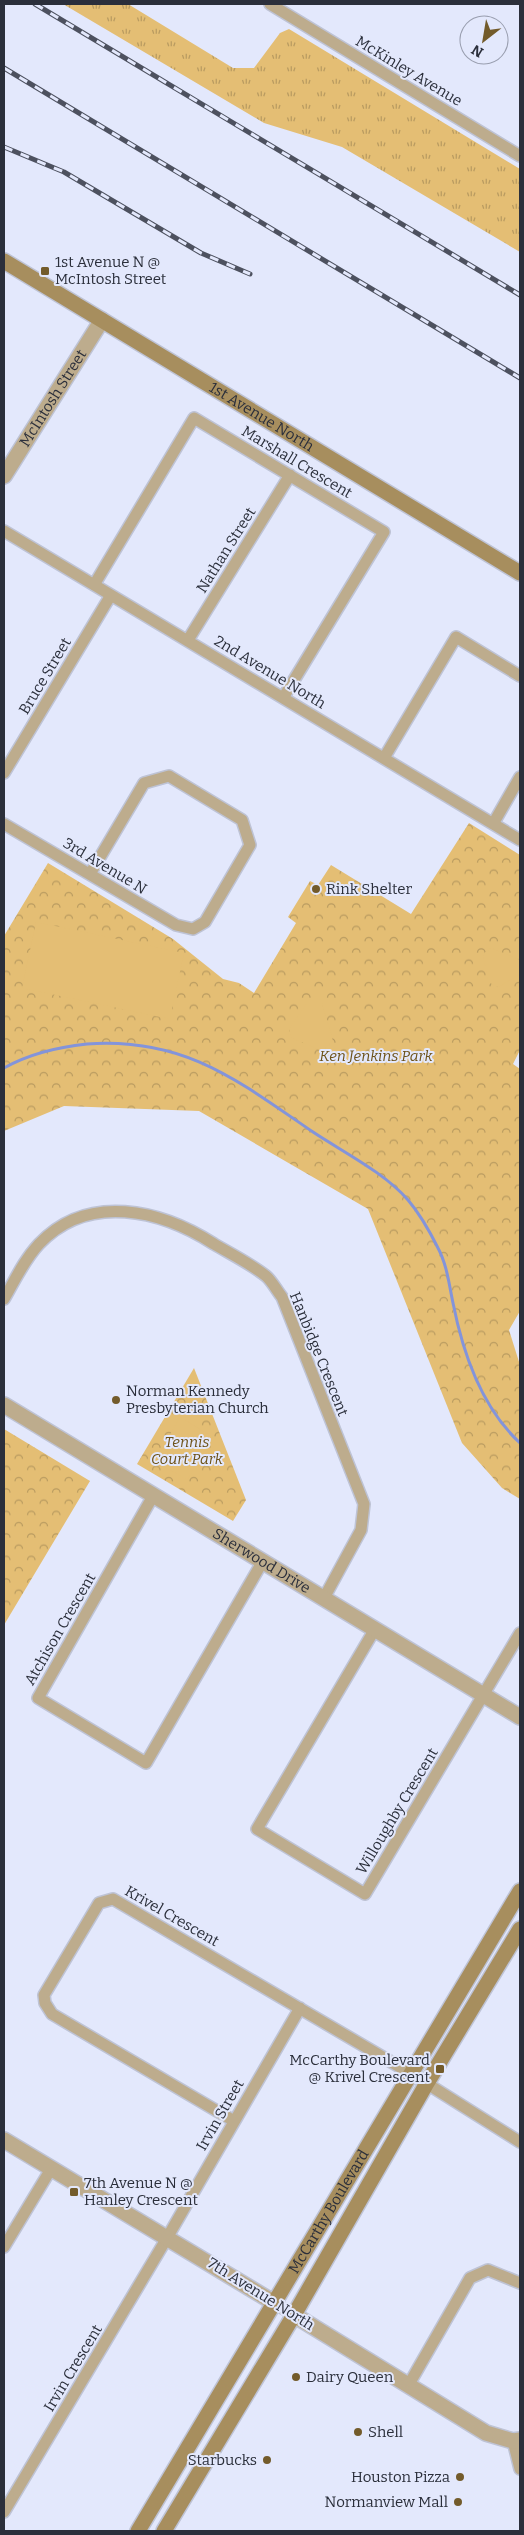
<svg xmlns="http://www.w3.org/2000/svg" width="524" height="2535" font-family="Bitter,serif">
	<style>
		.grass { fill: url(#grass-tufts) }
		.park { fill: url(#park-crowns) }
		.pitch { fill: #e4be74 }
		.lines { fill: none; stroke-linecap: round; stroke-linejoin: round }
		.stream { stroke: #8394da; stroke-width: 3 }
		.minor-casing { stroke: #bec3d5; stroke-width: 14 }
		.tertiary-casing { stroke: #bec3d5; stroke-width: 18 }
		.secondary-casing { stroke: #bec3d5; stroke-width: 18 }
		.minor { stroke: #bdac8d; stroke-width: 11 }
		.tertiary { stroke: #bdac8d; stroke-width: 15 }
		.secondary { stroke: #a78e5e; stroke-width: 15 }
		.rail-casing { stroke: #4d515f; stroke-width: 5 }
		.rail { stroke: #e3e8fc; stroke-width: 3; stroke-dasharray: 9; stroke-linecap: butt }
		.poi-dot { fill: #735b2b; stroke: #e3e8fc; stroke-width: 2 }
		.labels { text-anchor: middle; stroke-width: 4; stroke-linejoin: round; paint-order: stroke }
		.street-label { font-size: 15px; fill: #2b2f3b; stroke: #e3e8fc }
		.poi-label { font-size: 15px; fill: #2b2f3b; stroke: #e3e8fc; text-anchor: start }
		.park-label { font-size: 15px; font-style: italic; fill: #6d5219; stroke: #e3e8fc }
	</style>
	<defs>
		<pattern id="grass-tufts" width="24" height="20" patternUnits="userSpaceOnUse" patternTransform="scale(1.25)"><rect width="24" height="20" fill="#e4be74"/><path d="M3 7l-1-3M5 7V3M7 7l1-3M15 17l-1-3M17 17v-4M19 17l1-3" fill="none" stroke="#b99b60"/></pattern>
		<pattern id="park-crowns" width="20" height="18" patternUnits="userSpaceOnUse" patternTransform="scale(1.25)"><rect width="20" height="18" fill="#e4be74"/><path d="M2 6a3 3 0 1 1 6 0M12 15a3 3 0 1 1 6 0" fill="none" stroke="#b99b60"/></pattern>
	</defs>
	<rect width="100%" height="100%" fill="#e3e8fc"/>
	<path class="grass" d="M 63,4 L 128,4 L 233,68 L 254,68 L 280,33 L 289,29 L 520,169 L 520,252 L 342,147 L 264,123 Z"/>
	<path class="park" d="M 469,823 L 520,855 L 520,1050 L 513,1064 L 520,1069 L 520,1311 L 509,1330 L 520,1365 L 520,1499 L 502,1488 L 462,1443 L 368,1209 L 199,1111 L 64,1106 L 4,1131 L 4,936 L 48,863 L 173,939 L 223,979 L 239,983 L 254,993 L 296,923 L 288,917 L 310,881 L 318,885 L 331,865 L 411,914 Z
		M 194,1368 L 246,1500 L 233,1521 L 137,1464 Z
		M 4,1429 L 90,1481 L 4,1625 Z"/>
	<path class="pitch" d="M 36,922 L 184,953 L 170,1019 L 22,988 Z
		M 491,948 L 520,960 L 520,974 L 498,987 L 488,982 L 483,954 Z
		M 307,1003 L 322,1003 L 333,1041 L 322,1051 L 292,1038 L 289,1029 Z
		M 180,1417 L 213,1437 L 187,1480 L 155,1461 Z"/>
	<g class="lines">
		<path class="stream" d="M 4,1068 C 29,1054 58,1047 87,1044 C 184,1037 237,1080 313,1132 C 343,1152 385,1173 408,1200 C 420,1214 430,1232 438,1248 C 447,1265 449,1284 453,1303 C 463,1354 481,1407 520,1443"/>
		<g class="minor-casing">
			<path id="minor" d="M 270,4 L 520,156
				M 4,531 L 520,840
				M 94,585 L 194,418 L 384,532 L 283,698
				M 188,640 L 290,475
				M 384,758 L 456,637 L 520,676
				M 4,773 L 111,595
				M 4,824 L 176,925 L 193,929 L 205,922 L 250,845 L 242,820 L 169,776 L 144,783 L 90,874
				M 493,824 L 520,777
				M 4,1299 C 15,1280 24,1260 39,1244 C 88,1192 161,1210 214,1244 C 231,1254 251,1264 266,1276 C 272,1281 277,1291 282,1297 L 364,1504 L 361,1530 L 324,1598
				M 153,1496 L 38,1698 L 146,1763 L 263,1561
				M 375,1629 L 257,1829 L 365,1894 L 520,1633
				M 234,2121 L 52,2014 L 45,2003 L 44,1995 L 99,1903 L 113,1899 L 410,2073 L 520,2142
				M 4,2247 L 51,2169
				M 273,2302 L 294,2315
				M 408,2386 L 470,2278 L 488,2270 L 520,2283
				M 513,2441 L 520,2469
				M 4,2512 L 167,2238 L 300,2008"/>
		</g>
		<g class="tertiary-casing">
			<g id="tertiary">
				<path id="s1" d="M 4,476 L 102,320"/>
				<path id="s2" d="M 4,1405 L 520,1717"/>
				<path d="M 4,2140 L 273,2302"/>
				<path d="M 294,2315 L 486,2433 L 513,2441 L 520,2440"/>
			</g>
		</g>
		<g class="secondary-casing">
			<g id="secondary">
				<path id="s3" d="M 4,261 L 520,573"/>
				<path id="s4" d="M 138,2531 L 520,1891"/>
				<path d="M 164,2531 L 294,2315 L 427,2083 L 520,1929"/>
			</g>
		</g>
		<use href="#minor" class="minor"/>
		<use href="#tertiary" class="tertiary"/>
		<use href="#secondary" class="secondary"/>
		<g class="rail-casing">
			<path id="rail" d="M 35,4 L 520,295
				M 4,68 L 520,378
				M 4,147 L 64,172 L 201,253 L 250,274"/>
		</g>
		<use href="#rail" class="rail"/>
	</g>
	<g class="poi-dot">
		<rect x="40" y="266" width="10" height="10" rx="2.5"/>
		<circle cx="316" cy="889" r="5"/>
		<circle cx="116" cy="1400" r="5"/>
		<rect x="435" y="2064" width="10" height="10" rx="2.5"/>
		<rect x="69" y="2187" width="10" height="10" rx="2.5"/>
		<circle cx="296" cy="2377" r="5"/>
		<circle cx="358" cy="2432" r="5"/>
		<circle cx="267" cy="2460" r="5"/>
		<circle cx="460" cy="2477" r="5"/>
		<circle cx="458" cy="2502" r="5"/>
	</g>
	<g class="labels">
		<g class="street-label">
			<text transform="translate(409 71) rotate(31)" y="5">McKinley Avenue</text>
			<text dy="5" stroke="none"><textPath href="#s1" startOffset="92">McIntosh Street</textPath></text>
			<text dy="5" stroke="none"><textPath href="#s3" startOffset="301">1st Avenue North</textPath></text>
			<text transform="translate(297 462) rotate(31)" y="5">Marshall Crescent</text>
			<text transform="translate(226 550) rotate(-58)" y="5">Nathan Street</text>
			<text transform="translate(270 672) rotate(31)" y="5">2nd Avenue North</text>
			<text transform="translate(45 676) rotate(-59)" y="5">Bruce Street</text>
			<text transform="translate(105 866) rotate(31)" y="5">3rd Avenue N</text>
			<text transform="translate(319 1354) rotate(68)" y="5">Hanbidge Crescent</text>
			<text dy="5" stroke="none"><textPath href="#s2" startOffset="301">Sherwood Drive</textPath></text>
			<text transform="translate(60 1629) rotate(-60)" y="5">Atchison Crescent</text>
			<text transform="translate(397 1811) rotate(-59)" y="5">Willoughby Crescent</text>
			<text transform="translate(172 1916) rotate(30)" y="5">Krivel Crescent</text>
			<text transform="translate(220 2115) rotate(-60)" y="5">Irvin Street</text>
			<text dy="5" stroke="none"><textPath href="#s4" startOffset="372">McCarthy Boulevard</textPath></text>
			<text transform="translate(261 2294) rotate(32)" y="5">7th Avenue North</text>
			<text transform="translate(73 2368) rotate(-59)" y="5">Irvin Crescent</text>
		</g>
		<g class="poi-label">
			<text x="55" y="267">1st Avenue N @<tspan x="55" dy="17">McIntosh Street</tspan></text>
			<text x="326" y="894">Rink Shelter</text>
			<text x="126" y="1396">Norman Kennedy<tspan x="126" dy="17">Presbyterian Church</tspan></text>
			<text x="430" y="2065" text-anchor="end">McCarthy Boulevard<tspan x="430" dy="17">@ Krivel Crescent</tspan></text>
			<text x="84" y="2188">7th Avenue N @<tspan x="84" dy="17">Hanley Crescent</tspan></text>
			<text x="306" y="2382">Dairy Queen</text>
			<text x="368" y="2437">Shell</text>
			<text x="257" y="2465" text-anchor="end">Starbucks</text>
			<text x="450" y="2482" text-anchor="end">Houston Pizza</text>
			<text x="448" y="2507" text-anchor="end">Normanview Mall</text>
		</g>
		<g class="park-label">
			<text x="376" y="1061">Ken Jenkins Park</text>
			<text x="187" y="1447">Tennis<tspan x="187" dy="17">Court Park</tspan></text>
		</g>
	</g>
	<rect width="524" height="2535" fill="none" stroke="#2b2f3b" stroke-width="10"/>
	<g transform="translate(484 40) rotate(211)"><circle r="24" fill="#e3e8fc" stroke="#999eaf"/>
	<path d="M0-4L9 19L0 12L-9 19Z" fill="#735b2b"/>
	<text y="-8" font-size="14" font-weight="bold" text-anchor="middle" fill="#2b2f3b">N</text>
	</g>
</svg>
